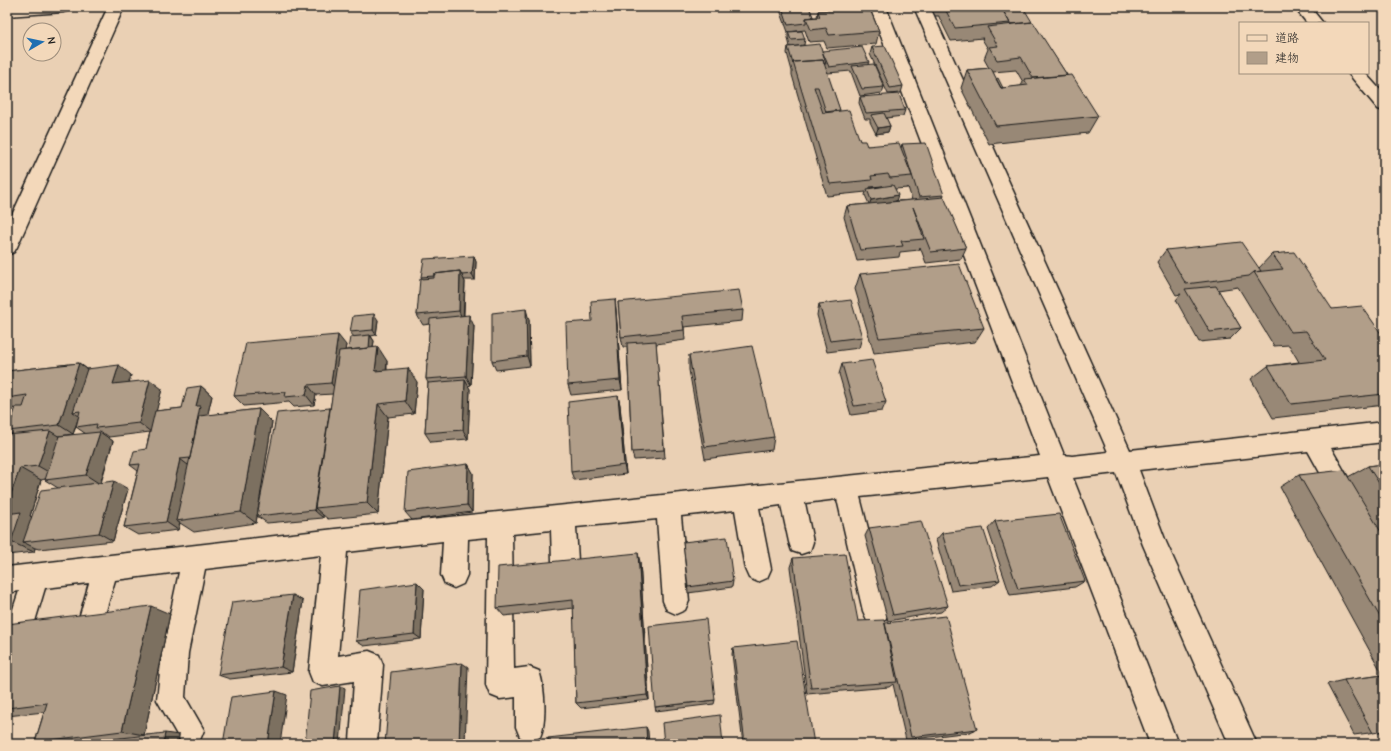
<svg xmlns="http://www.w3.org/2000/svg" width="1391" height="751" font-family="'Comic Neue','Klee One',sans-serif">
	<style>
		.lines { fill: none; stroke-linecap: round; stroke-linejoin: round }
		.minor-casing { stroke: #1c1c1c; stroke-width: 3 }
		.minor { fill: #f3d8ba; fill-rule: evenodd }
		.wall { fill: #988876; stroke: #1c1c1c; fill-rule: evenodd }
		.shaded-wall { fill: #7c6f60; stroke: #1c1c1c }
		.building { fill: #b19e89; stroke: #1c1c1c }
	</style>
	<rect width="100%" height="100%" fill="#ead0b4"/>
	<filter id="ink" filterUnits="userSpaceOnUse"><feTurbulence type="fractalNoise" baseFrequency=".025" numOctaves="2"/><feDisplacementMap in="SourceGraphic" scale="8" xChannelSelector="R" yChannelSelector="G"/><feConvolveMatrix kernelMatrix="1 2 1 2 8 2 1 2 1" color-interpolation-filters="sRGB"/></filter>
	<g filter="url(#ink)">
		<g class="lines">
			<g class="minor-casing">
				<path id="minor" d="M 7,7 L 71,7 L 69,10 L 63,12 L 7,16 Z
					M 108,7 L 124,7 L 17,247 L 14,252 L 7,255 L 7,226 Z
					M 870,7 L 886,7 L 1064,455 L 1072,456 L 1108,452 L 914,7 L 930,7 L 1130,450 L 1384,422 L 1384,442 L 1331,448 L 1359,497 L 1356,505 L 1347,508 L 1338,505 L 1308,451 L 1139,470 L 1166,542 L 1257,744 L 1229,744 L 1143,545 L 1116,473 L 1073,478 L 1178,744 L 1150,744 L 1048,477 L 860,497 L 889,611 L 885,620 L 876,624 L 867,620 L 863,611 L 837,499 L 805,503 L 813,542 L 810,551 L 801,554 L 792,551 L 789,542 L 781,505 L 759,508 L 771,569 L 767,578 L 758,582 L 749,578 L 745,569 L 735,510 L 681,516 L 689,601 L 685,610 L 676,614 L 667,610 L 663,601 L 657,519 L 576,527 L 578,561 L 574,570 L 565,573 L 556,570 L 552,561 L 551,530 L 512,534 L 514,669 L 529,667 L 539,671 C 545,688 547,721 540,737 L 530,741 L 520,737 L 516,727 L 516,697 L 500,699 L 490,695 L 486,685 L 488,537 L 468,539 L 467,575 L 463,584 L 454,588 L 445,584 L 441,575 L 443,541 L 347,552 L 338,656 L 369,651 L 379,655 L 383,665 L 377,744 L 351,744 L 350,741 L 354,681 L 323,686 L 313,682 L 309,672 L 321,555 L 205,569 L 188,653 L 185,697 L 204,730 L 200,740 L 190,744 L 180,740 L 157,700 L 162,653 L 179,572 L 115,580 L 100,631 L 91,635 L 82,631 L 78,622 L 89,583 L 45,588 L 21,668 L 17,678 L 7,682 L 7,627 L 19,591 L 7,593 L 7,567 L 335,529 L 1040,456 Z
					M 1294,7 L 1310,7 L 1323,23 L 1307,23 Z
					M 1348,73 L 1365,73 L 1384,94 L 1384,111 L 1378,109 Z"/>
			</g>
			<use href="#minor" class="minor"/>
		</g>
		<path class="wall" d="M 779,7 L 809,7 L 813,17 L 817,17 L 818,11 L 840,9 L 840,7 L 869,7 L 879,31 L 876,44 L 827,48 L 824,41 L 809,42 L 805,30 L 788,32 Z
			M 931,7 L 1001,7 L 1002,9 L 1032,22 L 1067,75 L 1098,116 L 1088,133 L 989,144 L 961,88 L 967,70 L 989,68 L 984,59 L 988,49 L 982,39 L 983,38 L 951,41 L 939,17 L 939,16 L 935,16 ZM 1016,70 L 1023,82 L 1021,86 L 1003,88 L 996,79 L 993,72 Z
			M 788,32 L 805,39 L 804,45 L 790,47 L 788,38 Z
			M 788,47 L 822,52 L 869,62 L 868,64 L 884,87 L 882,93 L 860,96 L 851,72 L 851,71 L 828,73 L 825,67 L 840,111 L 860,141 L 867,146 L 901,148 L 902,144 L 944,195 L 943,197 L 966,248 L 961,259 L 926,263 L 920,247 L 919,250 L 900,252 L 899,257 L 857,261 L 844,217 L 847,206 L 869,204 L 865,195 L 866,192 L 827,196 L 792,75 L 792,71 L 787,53 ZM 883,186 L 870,188 L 870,187 ZM 908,187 L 912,200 L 896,201 L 895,189 L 908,188 Z
			M 872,47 L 903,86 L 901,93 L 888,94 L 870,54 Z
			M 860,97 L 905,110 L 903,116 L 886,118 L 890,126 L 888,132 L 876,134 L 870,122 L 870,119 L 865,119 L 859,103 Z
			M 1166,250 L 1259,268 L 1272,254 L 1332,309 L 1384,338 L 1384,405 L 1273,418 L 1251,379 L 1268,366 L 1299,362 L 1289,345 L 1274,346 L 1238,287 L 1218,290 L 1241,328 L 1230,339 L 1199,342 L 1176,300 L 1181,294 L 1176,295 L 1157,262 Z
			M 474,256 L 476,262 L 475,280 L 464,280 L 465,282 L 464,316 L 474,326 L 471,385 L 468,386 L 470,389 L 468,439 L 431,442 L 425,433 L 428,383 L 426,379 L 430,324 L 423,325 L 417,315 L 422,279 L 421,277 Z
			M 860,274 L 984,328 L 975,342 L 874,353 L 855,289 Z
			M 615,299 L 616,310 L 622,390 L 571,395 L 568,385 L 592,321 Z
			M 618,302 L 743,310 L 742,321 L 684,327 L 685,340 L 656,344 L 665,458 L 634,460 L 632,452 L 627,347 L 623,347 L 621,337 Z
			M 819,304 L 862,337 L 859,348 L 827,352 L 817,315 Z
			M 378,320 L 376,335 L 371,336 L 374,341 L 373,347 L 387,361 L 387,370 L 417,382 L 414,414 L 388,417 L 378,514 L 328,519 L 323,515 L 323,518 L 267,523 L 257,516 L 256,523 L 194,532 L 180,523 L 178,530 L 138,535 L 124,527 L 138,471 L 130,465 L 146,449 L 150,432 L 109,437 L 105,434 L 102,434 L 113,441 L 101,483 L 128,489 L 113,541 L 39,549 L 35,548 L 34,552 L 7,555 L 7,435 L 14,435 L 8,431 L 16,408 L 7,409 L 7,371 L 79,363 L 87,369 L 131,375 L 129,382 L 162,389 L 156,411 L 182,408 L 201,386 L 212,396 L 208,413 L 211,415 L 259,409 L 272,422 L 258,508 L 330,409 L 333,394 L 316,395 L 314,405 L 294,407 L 289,402 L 244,406 L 234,396 L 346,345 L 345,350 L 348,350 L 354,337 L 350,332 ZM 76,427 L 86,434 L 59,437 L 58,436 L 73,434 ZM 45,479 L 45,480 L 58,488 L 32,517 L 30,516 L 41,480 Z
			M 529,320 L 530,366 L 496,370 L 492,361 Z
			M 689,355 L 774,437 L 772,450 L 705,459 L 689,370 Z
			M 842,364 L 886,402 L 882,411 L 851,415 L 839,374 Z
			M 618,396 L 620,405 L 626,474 L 574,480 L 571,472 Z
			M 468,464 L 473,473 L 472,512 L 412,520 L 405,512 Z
			M 1384,464 L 1384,731 L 1354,735 L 1327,684 L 1344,680 L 1383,675 L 1280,487 L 1299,475 L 1348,477 L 1368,466 Z
			M 995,521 L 1085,581 L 1075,587 L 1010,595 L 988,529 Z
			M 869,528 L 948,606 L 941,612 L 888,621 L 865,536 Z
			M 942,533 L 1000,580 L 992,586 L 951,591 L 936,540 Z
			M 683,542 L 733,581 L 732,587 L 688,593 Z
			M 793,558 L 858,621 L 885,623 L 977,729 L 970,732 L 906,740 L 893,684 L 889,687 L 807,694 L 790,567 Z
			M 640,562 L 649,700 L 581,708 L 576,703 L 574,608 L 504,616 L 497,608 Z
			M 424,589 L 421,639 L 364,646 L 356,641 Z
			M 293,595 L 303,601 L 292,672 L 230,679 L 218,675 Z
			M 170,614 L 144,735 L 179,735 L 178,744 L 99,744 L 120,742 L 121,738 L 75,744 L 46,744 L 35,742 L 44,712 L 7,716 L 7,624 Z
			M 733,648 L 814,744 L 743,744 L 732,654 Z
			M 715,700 L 714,704 L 656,711 L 655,707 Z"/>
		<path class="shaded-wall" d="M 890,126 L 888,132 L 876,134 L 878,128 Z
			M 898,195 L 896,201 L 869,206 L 871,200 Z
			M 474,256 L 476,262 L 475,280 L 472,274 Z
			M 460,271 L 465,282 L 463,321 L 459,311 Z
			M 615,299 L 616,310 L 622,390 L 620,380 Z
			M 526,309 L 529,320 L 530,366 L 527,356 Z
			M 374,314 L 378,320 L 376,335 L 373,330 Z
			M 469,315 L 474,326 L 471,385 L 466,376 Z
			M 338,335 L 346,345 L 338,393 L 331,383 Z
			M 370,335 L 374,341 L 371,360 L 368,355 Z
			M 378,347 L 387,361 L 385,385 L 375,371 Z
			M 79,363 L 92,373 L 73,412 L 79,416 L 73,434 L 59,425 Z
			M 119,365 L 131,375 L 126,394 L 113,384 Z
			M 408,368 L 417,382 L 414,414 L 405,401 Z
			M 150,380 L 162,389 L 151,432 L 139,423 Z
			M 465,380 L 470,389 L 468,439 L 463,430 Z
			M 308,385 L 316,395 L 314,405 L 306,395 Z
			M 201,386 L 212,396 L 208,413 L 211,416 L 201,466 L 196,406 Z
			M 618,396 L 620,405 L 626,474 L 624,465 Z
			M 378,404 L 388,417 L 378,514 L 367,503 Z
			M 330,408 L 315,508 L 323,515 L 323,518 L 314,510 Z
			M 259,409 L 272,422 L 256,523 L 241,512 Z
			M 50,431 L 70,443 L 59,478 L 38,466 Z
			M 100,432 L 113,441 L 100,484 L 86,475 Z
			M 180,459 L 192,468 L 176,521 L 180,523 L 178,530 L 166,522 Z
			M 468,464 L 473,473 L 472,512 L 467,505 Z
			M 20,468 L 41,480 L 30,516 L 43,523 L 23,542 L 35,548 L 34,552 L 11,542 L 7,515 L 7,505 Z
			M 114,481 L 128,489 L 113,541 L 99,533 Z
			M 638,553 L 640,562 L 649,700 L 647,695 Z
			M 417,582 L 424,589 L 421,639 L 414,634 Z
			M 293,595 L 303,601 L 292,672 L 281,667 Z
			M 151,606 L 170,614 L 144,735 L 122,731 Z
			M 462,663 L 468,667 L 465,744 L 459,744 Z
			M 340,686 L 345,688 L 340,744 L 335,744 Z
			M 276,691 L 287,695 L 280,744 L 268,744 Z
			M 646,727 L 648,731 L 649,744 L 647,744 Z
			M 165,733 L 179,735 L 178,744 L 163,744 Z"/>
		<path class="building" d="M 782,7 L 809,7 L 813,17 L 806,18 L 806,23 L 788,25 Z
			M 844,7 L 869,7 L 879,31 L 829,35 L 826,28 L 811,30 L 806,18 L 820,17 L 818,11 L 844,9 Z
			M 936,7 L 942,7 L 941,9 L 937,9 Z
			M 944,7 L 1001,7 L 1010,23 L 955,28 Z
			M 1023,7 L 1032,22 L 1010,24 L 1010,23 L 1002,9 Z
			M 1033,22 L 1067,75 L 1033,78 L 1021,57 L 997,60 L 989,47 L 998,46 L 987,27 Z
			M 802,31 L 805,39 L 791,40 L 788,32 Z
			M 820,44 L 826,64 L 824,64 L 823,60 L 793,62 L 793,64 L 788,47 Z
			M 885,46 L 903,86 L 890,88 L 872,47 Z
			M 862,47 L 869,62 L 829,67 L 822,51 Z
			M 823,60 L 840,110 L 826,112 L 818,87 L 814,87 L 823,113 L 849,110 L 860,141 L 865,141 L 867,146 L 899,143 L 912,176 L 890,178 L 888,174 L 871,176 L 872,180 L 830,184 L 793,62 Z
			M 874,64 L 884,87 L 862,89 L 852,66 Z
			M 991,68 L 1001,88 L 1028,85 L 1024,79 L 1072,75 L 1098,116 L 996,126 L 967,70 Z
			M 998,78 L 1003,88 L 1001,88 L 996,79 Z
			M 899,94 L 905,110 L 866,113 L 860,97 Z
			M 884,113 L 890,126 L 878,128 L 871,115 Z
			M 926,143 L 944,195 L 919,197 L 902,144 Z
			M 893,185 L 898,195 L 871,200 L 867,189 Z
			M 944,197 L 966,248 L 931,252 L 913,207 L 924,239 L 901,241 L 903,246 L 860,250 L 847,206 Z
			M 1241,242 L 1261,271 L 1254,272 L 1249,276 L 1186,284 L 1166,250 Z
			M 1294,252 L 1332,309 L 1362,306 L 1384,338 L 1384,394 L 1291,404 L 1268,366 L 1325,360 L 1306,331 L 1291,332 L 1254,272 L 1283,269 L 1272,254 Z
			M 474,256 L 472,274 L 462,275 L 460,271 L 434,274 L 434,276 L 421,277 L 424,259 Z
			M 959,264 L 984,328 L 879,338 L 860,274 Z
			M 460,271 L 459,311 L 417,315 L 420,279 L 434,278 L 434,274 Z
			M 1216,286 L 1241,328 L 1210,332 L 1185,289 Z
			M 739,290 L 743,310 L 682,316 L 684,330 L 621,337 L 618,302 Z
			M 615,299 L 620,380 L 568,385 L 566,323 L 592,321 L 591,301 Z
			M 851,300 L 862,337 L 830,341 L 819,304 Z
			M 526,309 L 527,356 L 492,361 L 492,313 Z
			M 374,314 L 373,330 L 350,332 L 353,316 Z
			M 469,315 L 466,376 L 426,379 L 430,319 Z
			M 338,335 L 331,383 L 308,385 L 306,395 L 285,397 L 286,392 L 234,396 L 246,343 Z
			M 370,335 L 369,348 L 348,350 L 350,337 Z
			M 656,341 L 664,450 L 632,452 L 627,343 Z
			M 752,346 L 774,437 L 705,447 L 689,355 Z
			M 378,347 L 375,371 L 408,368 L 405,401 L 378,404 L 367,503 L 315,508 L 339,351 Z
			M 872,360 L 886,402 L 854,406 L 842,364 Z
			M 79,363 L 59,425 L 8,431 L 16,407 L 23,407 L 27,395 L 7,398 L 7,371 Z
			M 119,365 L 113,384 L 150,380 L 139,423 L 96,428 L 97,424 L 76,427 L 80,411 L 73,412 L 87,369 Z
			M 465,380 L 463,430 L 425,433 L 428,383 Z
			M 201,386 L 196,406 L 200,406 L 190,458 L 180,459 L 166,522 L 124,527 L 140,464 L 130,465 L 134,451 L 146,449 L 155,411 L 182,408 L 187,388 Z
			M 618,396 L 624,465 L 571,472 L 568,402 Z
			M 330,408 L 314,510 L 257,516 L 277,413 Z
			M 259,409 L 241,512 L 176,521 L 199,416 Z
			M 50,431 L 38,466 L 20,468 L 7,505 L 7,435 Z
			M 100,432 L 86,475 L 45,480 L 59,436 Z
			M 468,464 L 467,505 L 405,512 L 408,472 Z
			M 1384,464 L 1384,491 L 1368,466 Z
			M 1344,470 L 1384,537 L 1384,624 L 1299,475 Z
			M 114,481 L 99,533 L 23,542 L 41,490 Z
			M 21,512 L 11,542 L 7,543 L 7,514 Z
			M 1059,514 L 1085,581 L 1018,589 L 995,521 Z
			M 921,521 L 948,606 L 893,615 L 869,528 Z
			M 983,528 L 1000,580 L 958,585 L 942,533 Z
			M 727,537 L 733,581 L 688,587 L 683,542 Z
			M 638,553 L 647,695 L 576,703 L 573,600 L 497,608 L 498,567 Z
			M 845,554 L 858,621 L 884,620 L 897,682 L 811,688 L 793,558 Z
			M 417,582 L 414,634 L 356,641 L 360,590 Z
			M 293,595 L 281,667 L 218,675 L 232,602 Z
			M 151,606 L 122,731 L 35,742 L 47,703 L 7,708 L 7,624 Z
			M 946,616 L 977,729 L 911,737 L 885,623 Z
			M 706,619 L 715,700 L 655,707 L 649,626 Z
			M 797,641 L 814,744 L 745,744 L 733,648 Z
			M 462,663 L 459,744 L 385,744 L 391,672 Z
			M 1384,675 L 1384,731 L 1373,733 L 1344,680 Z
			M 340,686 L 335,744 L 305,744 L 310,691 Z
			M 276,691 L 268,744 L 223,744 L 231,697 Z
			M 720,715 L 723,744 L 664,744 L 662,723 Z
			M 646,727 L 647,744 L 548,744 L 548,738 Z
			M 165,733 L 163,744 L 120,744 L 121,738 Z
			M 117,742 L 117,744 L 99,744 Z
			M 539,742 L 539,744 L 520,744 Z"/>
	</g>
	<rect width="1391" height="751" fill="none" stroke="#f3d8ba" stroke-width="24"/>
	<rect x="12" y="12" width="1367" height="727" fill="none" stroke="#1c1c1c" stroke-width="1.5" filter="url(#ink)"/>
	<rect x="1239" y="22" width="130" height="52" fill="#f3d8ba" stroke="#9d8d7b"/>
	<rect x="1247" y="35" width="20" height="6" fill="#f3d8ba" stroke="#9d8d7b"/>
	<text x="1275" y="42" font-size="12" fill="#1c1c1c">道路</text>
	<rect x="1247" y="52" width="20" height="12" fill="#b19e89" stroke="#9d8d7b"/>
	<text x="1275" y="62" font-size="12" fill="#1c1c1c">建物</text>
	<g transform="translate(42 42) rotate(81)"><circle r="19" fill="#f3d8ba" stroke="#9d8d7b"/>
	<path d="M0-3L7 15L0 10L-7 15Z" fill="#1f6fb2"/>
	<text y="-6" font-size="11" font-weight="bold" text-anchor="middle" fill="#1c1c1c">N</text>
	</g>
</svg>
